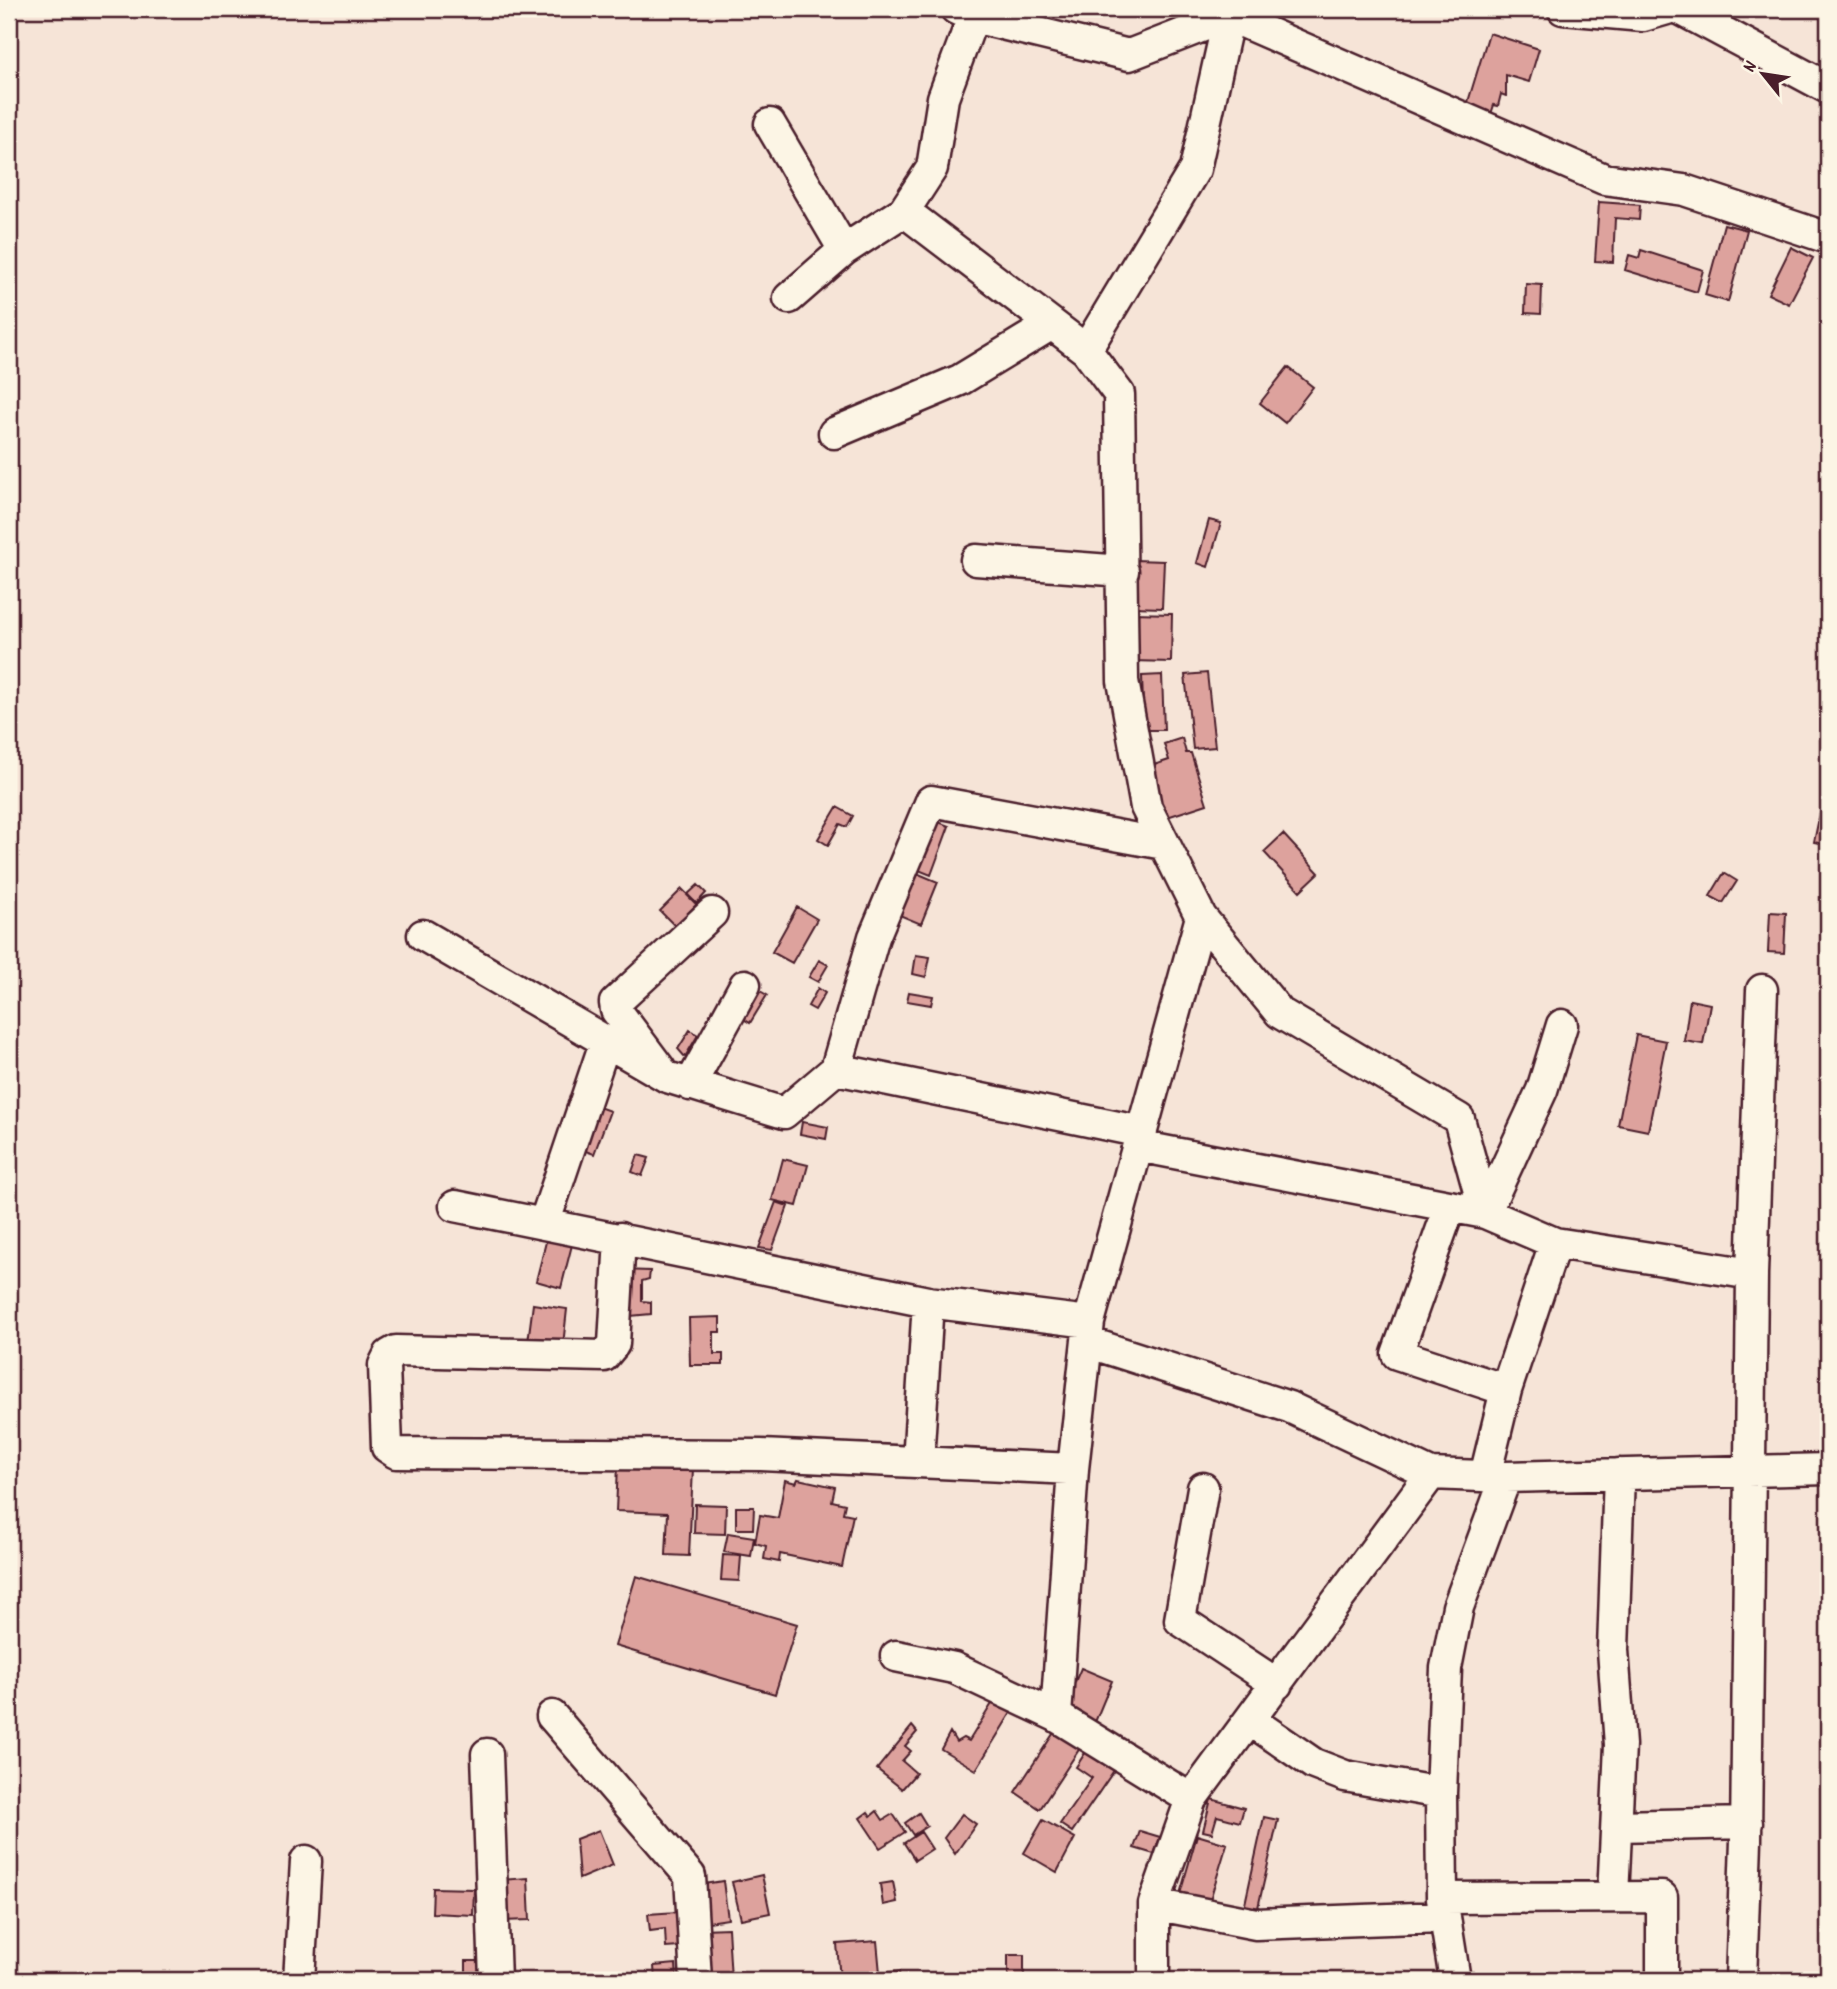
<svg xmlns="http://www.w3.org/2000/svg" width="1837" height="1989" font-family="Dekko,sans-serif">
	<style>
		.building { fill: #dda29d; stroke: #4a1f2b; stroke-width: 2 }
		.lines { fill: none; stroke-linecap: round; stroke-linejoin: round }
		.minor-casing { stroke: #4a1f2b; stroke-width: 35 }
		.minor { stroke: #fcf5e5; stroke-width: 30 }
	</style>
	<rect width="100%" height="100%" fill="#f6e4d7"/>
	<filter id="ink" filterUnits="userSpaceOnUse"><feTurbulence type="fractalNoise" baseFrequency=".0143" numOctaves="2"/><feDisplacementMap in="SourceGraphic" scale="14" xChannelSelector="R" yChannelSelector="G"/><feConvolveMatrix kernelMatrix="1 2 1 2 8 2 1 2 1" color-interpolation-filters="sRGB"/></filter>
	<g filter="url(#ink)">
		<path class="building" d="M 1489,33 L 1539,49 L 1529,82 L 1506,75 L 1506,96 L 1501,94 L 1498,106 L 1494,105 L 1488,123 L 1464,115 Z
			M 1599,202 L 1640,205 L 1639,220 L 1615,218 L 1613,262 L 1595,261 Z
			M 1724,224 L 1747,230 L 1728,302 L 1705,295 Z
			M 1791,247 L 1813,258 L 1789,304 L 1768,294 Z
			M 1641,250 L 1703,270 L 1697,292 L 1625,270 L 1629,255 L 1639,258 Z
			M 1526,284 L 1542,285 L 1541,314 L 1525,313 Z
			M 1288,367 L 1313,387 L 1285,423 L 1260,403 Z
			M 1209,520 L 1221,523 L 1208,567 L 1197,563 Z
			M 1134,560 L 1164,561 L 1162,608 L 1133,607 Z
			M 1133,613 L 1172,614 L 1171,662 L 1132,661 Z
			M 1207,673 L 1215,747 L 1193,749 L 1185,675 Z
			M 1162,675 L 1164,730 L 1144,730 L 1142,676 Z
			M 1182,738 L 1186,753 L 1191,753 L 1207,804 L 1161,819 L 1145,768 L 1169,760 L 1164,744 Z
			M 837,807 L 853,816 L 847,827 L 840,824 L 828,845 L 818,839 Z
			M 1820,813 L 1828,815 L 1828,845 L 1814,842 Z
			M 933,820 L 949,826 L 931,875 L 916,869 Z
			M 1283,834 L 1319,873 L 1300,891 L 1264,852 Z
			M 914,872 L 938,882 L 921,924 L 897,914 Z
			M 1724,873 L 1737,881 L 1723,903 L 1710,896 Z
			M 698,885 L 706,893 L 696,904 L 687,895 Z
			M 682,889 L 697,904 L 675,926 L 660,911 Z
			M 797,907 L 817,919 L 792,963 L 772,952 Z
			M 1770,912 L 1786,913 L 1784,953 L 1768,952 Z
			M 916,955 L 930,957 L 926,977 L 913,974 Z
			M 819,960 L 828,965 L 818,982 L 809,977 Z
			M 753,987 L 767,995 L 750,1023 L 736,1014 Z
			M 818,988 L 825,993 L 815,1010 L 808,1006 Z
			M 909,992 L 933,996 L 931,1005 L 907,1001 Z
			M 1690,1000 L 1710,1004 L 1703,1044 L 1684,1041 Z
			M 690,1030 L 698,1035 L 685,1057 L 678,1049 Z
			M 1636,1035 L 1666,1041 L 1648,1131 L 1618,1125 Z
			M 593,1105 L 610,1111 L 594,1154 L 577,1148 Z
			M 802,1122 L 828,1127 L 826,1139 L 800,1134 Z
			M 638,1155 L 649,1158 L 642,1176 L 632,1172 Z
			M 783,1159 L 808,1165 L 797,1206 L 772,1200 Z
			M 776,1202 L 788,1206 L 772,1250 L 759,1248 Z
			M 549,1230 L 574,1237 L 561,1288 L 536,1281 Z
			M 621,1270 L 650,1271 L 649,1279 L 642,1281 L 642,1301 L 651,1302 L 651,1314 L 620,1317 Z
			M 533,1304 L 567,1309 L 563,1345 L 527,1349 Z
			M 720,1317 L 720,1332 L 714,1332 L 714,1354 L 723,1354 L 723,1365 L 690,1365 L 689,1318 Z
			M 618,1465 L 693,1468 L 689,1556 L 666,1555 L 668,1513 L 616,1511 Z
			M 798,1479 L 835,1487 L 832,1501 L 845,1504 L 843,1513 L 853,1515 L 842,1567 L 780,1554 L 779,1562 L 764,1559 L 766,1546 L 755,1543 L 760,1515 L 778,1518 L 785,1480 L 796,1483 Z
			M 695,1504 L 726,1505 L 725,1534 L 694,1533 Z
			M 736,1507 L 754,1507 L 753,1529 L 736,1529 Z
			M 728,1533 L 754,1537 L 751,1556 L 724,1552 Z
			M 723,1555 L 741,1556 L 739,1581 L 721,1580 Z
			M 636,1576 L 797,1624 L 775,1694 L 615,1646 Z
			M 1081,1668 L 1112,1681 L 1093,1727 L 1061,1714 Z
			M 996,1697 L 1014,1708 L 976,1770 L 941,1749 L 950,1732 L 956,1742 L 963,1738 L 969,1741 Z
			M 912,1726 L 917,1732 L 905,1746 L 911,1751 L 902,1761 L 916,1773 L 902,1789 L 877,1769 Z
			M 1057,1728 L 1082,1745 L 1040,1809 L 1015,1792 Z
			M 1089,1747 L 1117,1766 L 1072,1832 L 1060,1824 L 1092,1778 L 1076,1767 Z
			M 1211,1799 L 1244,1808 L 1240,1822 L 1217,1816 L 1212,1833 L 1203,1831 Z
			M 877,1811 L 883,1820 L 893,1814 L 905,1832 L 880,1848 L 860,1818 L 868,1812 L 871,1816 Z
			M 919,1813 L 927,1826 L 913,1835 L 905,1823 Z
			M 962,1814 L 976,1824 L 955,1854 L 944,1838 Z
			M 1264,1817 L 1278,1820 L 1257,1912 L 1243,1913 Z
			M 1043,1820 L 1075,1838 L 1057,1872 L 1024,1853 Z
			M 599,1830 L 613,1865 L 579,1879 L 576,1839 Z
			M 1140,1831 L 1160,1837 L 1154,1854 L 1134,1848 Z
			M 921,1832 L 932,1849 L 915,1860 L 904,1843 Z
			M 1197,1835 L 1227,1844 L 1209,1903 L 1180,1894 Z
			M 762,1875 L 770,1913 L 741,1919 L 732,1882 Z
			M 528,1878 L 530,1920 L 501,1921 L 499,1880 Z
			M 723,1881 L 728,1919 L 702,1923 L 697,1885 Z
			M 893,1882 L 897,1902 L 883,1905 L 880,1884 Z
			M 433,1888 L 474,1889 L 473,1915 L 432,1913 Z
			M 677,1912 L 679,1947 L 666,1948 L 665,1929 L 650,1931 L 648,1914 Z
			M 728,1928 L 731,1980 L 706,1980 L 703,1929 Z
			M 877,1941 L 880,1973 L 899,1971 L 900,1980 L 840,1980 L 837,1944 Z
			M 1008,1955 L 1024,1955 L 1024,1980 L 1008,1980 Z
			M 466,1961 L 482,1961 L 482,1980 L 466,1980 Z
			M 676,1964 L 677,1980 L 648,1980 L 655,1980 L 654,1966 Z"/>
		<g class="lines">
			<g class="minor-casing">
				<path id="minor" d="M 956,9 L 973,17 L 1129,55 L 1229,16 L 1235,9
					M 1220,9 L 1229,16 L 1604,179 L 1684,190 L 1828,238
					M 1563,9 L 1643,16 L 1667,9
					M 1680,9 L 1828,88
					M 770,124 L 844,250
					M 904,211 L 1086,350 L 1119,394 L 1123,681 L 1146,807 L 1201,917 L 1280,1013 L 1459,1119 L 1485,1213 L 1555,1243 L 1752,1274
					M 789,298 L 844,250 L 904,211 L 932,168 L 943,98 L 973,17
					M 1086,350 L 1195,169 L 1229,16
					M 834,433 L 960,380 L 1052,324
					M 976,560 L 1123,571
					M 423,935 L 667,1077 L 784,1113 L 836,1069 L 1142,1132
					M 660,1069 L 616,1010 L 615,1003 L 712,913
					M 836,1069 L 874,937 L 931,801 L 1164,844
					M 690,1085 L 745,985
					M 1138,1146 L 1485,1213 L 1542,1090 L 1562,1025
					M 455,1206 L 928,1302 L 1089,1322
					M 1450,1206 L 1397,1354 L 1506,1390
					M 544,1224 L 605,1043
					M 620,1238 L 614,1344 L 604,1356 L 396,1351 L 389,1355 L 384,1365 L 387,1447 L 396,1453 L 761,1455 L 1073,1469
					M 1087,1342 L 1289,1407 L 1431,1474 L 1506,1477 L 1828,1469
					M 918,1462 L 928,1302
					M 1485,1476 L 1506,1390 L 1555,1243
					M 1203,1488 L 1180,1620 L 1277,1684
					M 896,1656 L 954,1668 L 1056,1716 L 1191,1799
					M 552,1716 L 690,1876 L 696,1980
					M 1056,1716 L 1073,1469 L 1089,1322 L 1201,917
					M 1250,1720 L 1314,1764 L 1345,1776 L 1441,1793
					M 487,1754 L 495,1980
					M 1618,1826 L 1747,1823
					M 1613,1897 L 1620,1745 L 1613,1650 L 1619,1474
					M 1442,1898 L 1662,1897 L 1662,1980
					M 1154,1904 L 1256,1924 L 1443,1917
					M 299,1980 L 306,1861
					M 1154,1980 L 1154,1904 L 1191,1799 L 1431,1474
					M 1455,1980 L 1442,1898 L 1441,1793 L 1446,1668 L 1458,1607 L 1506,1477
					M 1741,1980 L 1746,1841 L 1752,1274 L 1762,990"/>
			</g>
			<use href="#minor" class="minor"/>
		</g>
	</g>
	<rect width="1837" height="1989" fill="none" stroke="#fcf5e5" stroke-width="35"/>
	<rect x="18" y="18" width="1802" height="1954" fill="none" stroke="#4a1f2b" stroke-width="2.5" filter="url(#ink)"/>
	<g transform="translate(1763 74) rotate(300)" stroke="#fcf5e5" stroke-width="5" paint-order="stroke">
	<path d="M0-5L12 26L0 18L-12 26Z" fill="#4a1f2b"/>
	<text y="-10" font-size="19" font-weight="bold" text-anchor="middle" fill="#4a1f2b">N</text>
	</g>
</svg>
